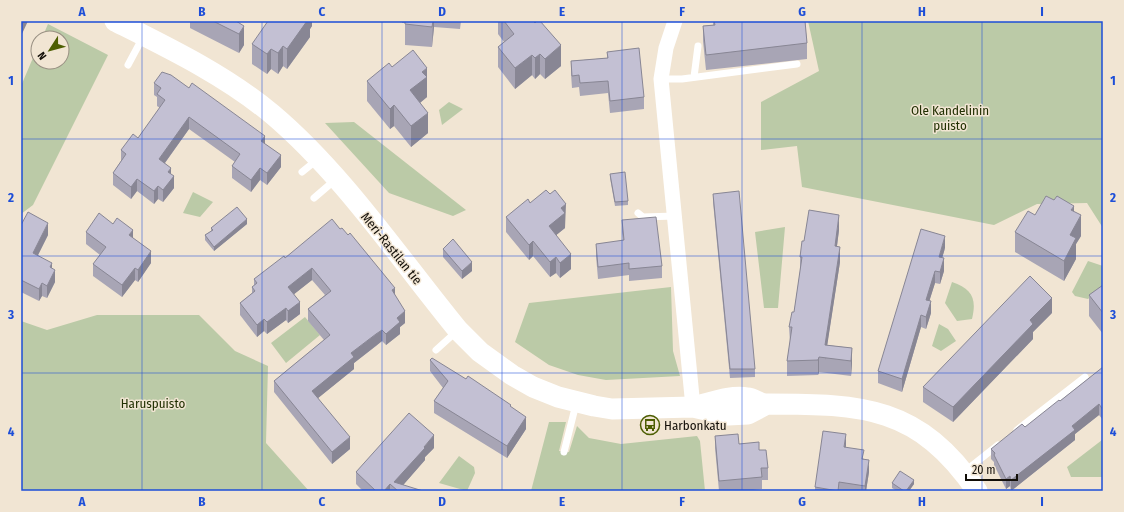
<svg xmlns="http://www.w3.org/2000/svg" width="1124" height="512" font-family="'Fira Sans Condensed',sans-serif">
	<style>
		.green { fill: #bbcaa7 }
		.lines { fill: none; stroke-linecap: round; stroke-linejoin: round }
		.lane { stroke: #fff; stroke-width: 7 }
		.street { stroke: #fff; stroke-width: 15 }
		.secondary { stroke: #fff; stroke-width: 21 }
		.wall { fill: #a8a5b5 }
		.shaded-wall { fill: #888694 }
		.building { fill: #c3c0d3; stroke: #888694 }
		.grid { fill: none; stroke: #1d4ed8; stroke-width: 1; stroke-opacity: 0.55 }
		.labels { text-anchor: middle; stroke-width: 3; stroke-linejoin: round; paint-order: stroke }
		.park-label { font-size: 13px; fill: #213002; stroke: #f1e5d3 }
		.street-label { font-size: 13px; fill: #120e08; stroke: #f1e5d3 }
		.poi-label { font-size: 13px; fill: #120e08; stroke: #f1e5d3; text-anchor: start }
		.neatline { fill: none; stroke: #1d4ed8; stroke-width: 1.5 }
		.grid-label { font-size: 13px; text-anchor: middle; font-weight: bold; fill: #1d4ed8 }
	</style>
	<rect width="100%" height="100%" fill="#f1e5d3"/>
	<path class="green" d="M 808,21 L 1103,21 L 1103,228 L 1087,203 L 1037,204 L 994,225 L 802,187 L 797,146 L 761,150 L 761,102 L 819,71 Z
		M 48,24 L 108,55 L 33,205 L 21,214 L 21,86 L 38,46 L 38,62 L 62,62 L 62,38 L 42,38 Z
		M 449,102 L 463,109 L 442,125 L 439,110 Z
		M 354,122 L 466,210 L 453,216 L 389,193 L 325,123 Z
		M 193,192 L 213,202 L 200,217 L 183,213 Z
		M 785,227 L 778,308 L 764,308 L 755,232 Z
		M 1088,261 L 1103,266 L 1103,286 L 1088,299 L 1075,296 L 1072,292 Z
		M 952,282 C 972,289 977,298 972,319 L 957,321 L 945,303 Z
		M 671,287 L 673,351 L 680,376 L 606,380 L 578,375 L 549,365 L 515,342 L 529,303 Z
		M 97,315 L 199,315 L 235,351 L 268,366 L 266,443 L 309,491 L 21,491 L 21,321 L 47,330 Z
		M 305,317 L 320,335 L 286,363 L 271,343 Z
		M 939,324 L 948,329 L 956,341 L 941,351 L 932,346 Z
		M 549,422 L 566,422 L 559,451 L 569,452 L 577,426 L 589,438 L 621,444 L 697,436 L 700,441 L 705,491 L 531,491 Z
		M 1102,440 L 1103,477 L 1071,477 L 1067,467 Z
		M 459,456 L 474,467 L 475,473 L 467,491 L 439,483 Z"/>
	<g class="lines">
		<path class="lane" d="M 128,65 L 143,37
			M 694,77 L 698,46
			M 661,79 L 682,79 L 797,64
			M 302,172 L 318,159
			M 314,198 L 335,180
			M 638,213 L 643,217 L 675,216
			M 436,350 L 457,331
			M 1017,430 L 1085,377
			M 564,452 L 576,404
			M 964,472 L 998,445"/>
		<path class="street" d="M 675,21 L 666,48 L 661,79 L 693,407"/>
		<path class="secondary" d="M 115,21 C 169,48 225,75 272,114 C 343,174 399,258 458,330 L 480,352 L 512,375 L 533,387 L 558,397 L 594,406 L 612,409 L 693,407 L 728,415 L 748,414 L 765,405
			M 697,406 C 713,402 731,395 748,398 C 755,399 761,405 768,404 C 863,404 919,406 977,491"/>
	</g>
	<path class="wall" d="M 190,21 L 236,21 L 244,45 L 239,53 L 190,28 Z
		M 312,21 L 312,26 L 310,29 L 310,37 L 287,69 L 283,66 L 278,74 L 271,69 L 267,74 L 252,64 L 252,44 Z
		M 402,21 L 461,21 L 460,29 L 434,27 L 432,47 L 405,45 L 405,23 L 402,23 Z
		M 498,21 L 533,21 L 561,66 L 545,79 L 540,74 L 535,79 L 532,75 L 515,89 L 498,67 L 498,47 L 504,42 L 498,34 Z
		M 713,21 L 805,21 L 807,43 L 807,59 L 706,70 L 703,41 L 703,26 L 713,25 Z
		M 607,52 L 644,97 L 644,109 L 610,113 L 608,93 L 580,96 L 579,87 L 572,88 L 571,74 L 571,61 L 607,58 Z
		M 392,67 L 427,88 L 427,97 L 420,103 L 428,133 L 411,147 L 394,126 L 390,129 L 367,101 L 367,81 Z
		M 154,83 L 265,144 L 281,167 L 267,185 L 260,180 L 251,192 L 232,178 L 232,166 L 235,162 L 189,129 L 165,163 L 171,174 L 174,188 L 163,202 L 158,199 L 154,204 L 137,191 L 131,199 L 113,185 L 113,173 L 121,161 L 121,150 L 138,138 L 160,108 L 157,106 L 157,97 L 154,95 Z
		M 610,174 L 628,201 L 628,205 L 615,206 L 610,178 Z
		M 713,194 L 755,369 L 755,377 L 730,378 L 713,202 Z
		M 1074,212 L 1081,236 L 1076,244 L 1076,259 L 1064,281 L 1015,252 L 1015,232 L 1035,215 Z
		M 506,217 L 566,219 L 565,219 L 565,228 L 556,235 L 571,269 L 560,278 L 556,273 L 550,277 L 533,256 L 529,260 L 506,232 Z
		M 622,220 L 662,266 L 662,278 L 629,281 L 629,275 L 598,279 L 596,256 L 596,244 L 623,241 L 622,232 Z
		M 247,224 L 214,251 L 205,240 L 205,235 L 211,231 L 211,228 Z
		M 21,225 L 48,235 L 38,255 L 52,269 L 55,282 L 47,298 L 42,296 L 39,301 L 21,292 Z
		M 839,230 L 837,246 L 840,262 L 827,345 L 852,348 L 852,363 L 851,376 L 819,372 L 818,375 L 787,376 L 787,361 L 790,342 L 789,327 L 794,312 L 800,272 L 800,257 L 804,241 Z
		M 86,232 L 133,238 L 151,263 L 138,282 L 135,280 L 122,297 L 93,276 L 93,264 L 100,255 L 86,244 Z
		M 945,248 L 942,258 L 944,271 L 940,284 L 935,283 L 929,301 L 931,313 L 926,329 L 921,327 L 902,392 L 878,383 L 878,371 Z
		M 443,249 L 472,271 L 462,279 L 443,257 Z
		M 285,258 L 395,295 L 405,323 L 400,327 L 400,334 L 386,345 L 382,341 L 376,346 L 354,363 L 354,369 L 318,398 L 350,449 L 332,464 L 274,392 L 274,381 L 324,340 L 308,321 L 308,309 L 325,295 L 312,280 L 294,294 L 300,314 L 288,323 L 286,320 L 267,334 L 264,331 L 257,337 L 240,315 L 240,303 L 252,293 L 252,287 L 254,286 L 254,279 Z
		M 1103,285 L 1103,334 L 1089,316 L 1089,295 Z
		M 1052,313 L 1033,332 L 1033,339 L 953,422 L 923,402 L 923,387 Z
		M 430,360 L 466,379 L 511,407 L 526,429 L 507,458 L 434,413 L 434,401 L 443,388 L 430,371 Z
		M 1103,367 L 1103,420 L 1099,415 L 1075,434 L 1075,440 L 1011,491 L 1010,486 L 1006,489 L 994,465 L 994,462 L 991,459 L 991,449 L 1025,427 L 1060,401 Z
		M 715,436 L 759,450 L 768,468 L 768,480 L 762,480 L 762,489 L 744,491 L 719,491 L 715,448 Z
		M 434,448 L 425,457 L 425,460 L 403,485 L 398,491 L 363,491 L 356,484 L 356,472 Z
		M 846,448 L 864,459 L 869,472 L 866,491 L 815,491 L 815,487 Z
		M 892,483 L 914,484 L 909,491 L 897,491 L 892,488 Z"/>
	<path class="shaded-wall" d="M 21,21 L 28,21 L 21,36 Z
		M 306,21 L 312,21 L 312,26 L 310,29 L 310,37 L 287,69 L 287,49 Z
		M 433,21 L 434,21 L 434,27 L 432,47 Z
		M 244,26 L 244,45 L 239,53 L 239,34 Z
		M 561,45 L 561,66 L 545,79 L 545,59 Z
		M 283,46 L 283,66 L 278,74 L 278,53 Z
		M 271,49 L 271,69 L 267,74 L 267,54 Z
		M 540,54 L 540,74 L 535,79 L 535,58 Z
		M 532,55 L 532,75 L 515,89 L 515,68 Z
		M 427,68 L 427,97 L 410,111 L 410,90 L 422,72 Z
		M 394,105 L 394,126 L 390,129 L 390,109 Z
		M 428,113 L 428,133 L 411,147 L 411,126 Z
		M 189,117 L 189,129 L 159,171 L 159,159 Z
		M 265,136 L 265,148 L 261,141 Z
		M 281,155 L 281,167 L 267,185 L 267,173 Z
		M 171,168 L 171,179 L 174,176 L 174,188 L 163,202 L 163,190 L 168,172 Z
		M 260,168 L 260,180 L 251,192 L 251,180 Z
		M 137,179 L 137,191 L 131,199 L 131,187 Z
		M 158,186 L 158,199 L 154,204 L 154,191 Z
		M 566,204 L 565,228 L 549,241 L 549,226 L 561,208 Z
		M 1074,206 L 1074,226 L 1071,210 Z
		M 839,215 L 839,230 L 835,261 L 835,246 Z
		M 1081,215 L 1081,236 L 1076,244 L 1076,259 L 1064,281 L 1064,261 L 1070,235 Z
		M 247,219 L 247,224 L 214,251 L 214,247 Z
		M 48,223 L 48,235 L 33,265 L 33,253 Z
		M 133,230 L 133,242 L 129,235 Z
		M 945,236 L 945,248 L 939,269 L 939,257 Z
		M 533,241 L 533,256 L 529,260 L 529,245 Z
		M 840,247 L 840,262 L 825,360 L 825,345 Z
		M 151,251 L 151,263 L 138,282 L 138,270 Z
		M 571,254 L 571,269 L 560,278 L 560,263 Z
		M 556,257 L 556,273 L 550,277 L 550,262 Z
		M 944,258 L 944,271 L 940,284 L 940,272 Z
		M 472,262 L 472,271 L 462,279 L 462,271 Z
		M 52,263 L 52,275 L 50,267 Z
		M 135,268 L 135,280 L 122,297 L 122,285 Z
		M 312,268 L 312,280 L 288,299 L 288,287 Z
		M 55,270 L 55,282 L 47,298 L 47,286 Z
		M 935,271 L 935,283 L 926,312 L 926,300 Z
		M 42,283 L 42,296 L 39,301 L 39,289 Z
		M 395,288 L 395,300 L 392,290 Z
		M 1052,298 L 1052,313 L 1033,332 L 1033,339 L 953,422 L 953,407 L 1030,320 Z
		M 931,301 L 931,313 L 926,329 L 926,317 Z
		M 300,302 L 300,314 L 288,323 L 288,311 Z
		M 286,308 L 286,320 L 267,334 L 267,322 Z
		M 405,311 L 405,323 L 400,327 L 400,334 L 386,345 L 386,334 L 397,318 Z
		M 921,315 L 921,327 L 902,392 L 902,379 Z
		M 264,319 L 264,331 L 257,337 L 257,325 Z
		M 382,330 L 382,341 L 354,363 L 354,369 L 312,403 L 312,391 L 351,353 Z
		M 852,348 L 852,363 L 851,376 L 851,361 Z
		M 819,357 L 819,372 L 818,375 L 818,360 Z
		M 1099,404 L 1099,415 L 1075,434 L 1075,440 L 1011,491 L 1011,480 L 1072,426 Z
		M 526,417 L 526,429 L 507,458 L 507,446 Z
		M 846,434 L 846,446 L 844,459 L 844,447 Z
		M 434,435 L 434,448 L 425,457 L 425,460 L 398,491 L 394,482 L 424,447 Z
		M 350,437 L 350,449 L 332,464 L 332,452 Z
		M 869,460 L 869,472 L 866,491 L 865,491 L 865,486 Z
		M 1010,476 L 1010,486 L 1006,489 L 1006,479 Z
		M 914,480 L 914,484 L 909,491 L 906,491 Z
		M 390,484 L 390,491 L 384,491 Z"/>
	<path class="building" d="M 213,21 L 236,21 L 244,26 L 239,34 Z
		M 268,21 L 307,21 L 287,49 L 283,46 L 278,53 L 271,49 L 267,54 L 252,44 Z
		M 405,21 L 433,21 L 432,27 L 405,24 Z
		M 504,21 L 533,21 L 535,23 L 537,21 L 540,21 L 561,45 L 545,59 L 540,54 L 535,58 L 532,55 L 515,68 L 498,47 L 514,34 Z
		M 714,21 L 805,21 L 807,43 L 706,55 L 703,26 L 715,25 Z
		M 639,48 L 644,97 L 610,101 L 608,81 L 580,83 L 579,75 L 572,76 L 571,61 L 608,58 L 607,52 Z
		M 413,50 L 427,68 L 422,72 L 427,77 L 410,90 L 428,113 L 411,126 L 394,105 L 390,109 L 367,81 L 389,63 L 392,67 Z
		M 162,72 L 171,75 L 189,88 L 192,83 L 265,136 L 261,141 L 281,155 L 267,173 L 260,168 L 251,180 L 232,166 L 240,154 L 189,117 L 159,159 L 171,168 L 168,172 L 174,176 L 163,190 L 158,186 L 154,191 L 137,179 L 131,187 L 113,173 L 126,154 L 121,150 L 133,134 L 138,138 L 165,100 L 157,94 L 161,88 L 154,83 Z
		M 625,172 L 628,201 L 615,202 L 610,174 Z
		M 546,190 L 550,194 L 555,190 L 566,204 L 561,208 L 565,213 L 549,226 L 571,254 L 560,263 L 556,257 L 550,262 L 533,241 L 529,245 L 506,217 L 528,199 L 530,203 Z
		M 739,191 L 755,369 L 730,369 L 713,194 Z
		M 1046,196 L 1054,200 L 1057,196 L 1074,206 L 1071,210 L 1081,215 L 1070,235 L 1076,238 L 1064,261 L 1015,232 L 1028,211 L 1035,215 Z
		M 237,207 L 247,219 L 214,247 L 205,235 L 213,230 L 211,228 Z
		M 809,210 L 839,215 L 835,246 L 840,247 L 825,345 L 852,348 L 851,361 L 819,357 L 818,360 L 787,361 L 792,327 L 789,327 L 792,312 L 794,312 L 802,257 L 800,257 L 802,241 L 804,241 Z
		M 28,212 L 48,223 L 33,253 L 52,263 L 50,267 L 55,270 L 47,286 L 42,283 L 39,289 L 21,280 L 21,225 Z
		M 99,213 L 113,224 L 117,218 L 133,230 L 129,235 L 151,251 L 138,270 L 135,268 L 122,285 L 93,264 L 106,247 L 86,232 Z
		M 656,217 L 662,266 L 629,269 L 629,263 L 598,267 L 596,244 L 624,240 L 622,220 Z
		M 332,219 L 340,229 L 342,228 L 348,235 L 350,233 L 395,288 L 392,290 L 405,311 L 397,318 L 400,322 L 386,334 L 382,330 L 376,334 L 351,353 L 354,357 L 312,391 L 350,437 L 332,452 L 274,381 L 330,335 L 308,309 L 331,291 L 312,268 L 288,287 L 300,302 L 288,311 L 286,308 L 267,322 L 264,319 L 257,325 L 240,303 L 255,291 L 252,287 L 257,283 L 254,279 L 284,256 L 285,258 Z
		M 921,229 L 945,236 L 939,257 L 944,258 L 940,272 L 935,271 L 926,300 L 931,301 L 926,317 L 921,315 L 902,379 L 878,371 Z
		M 453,239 L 472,262 L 462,271 L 443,249 Z
		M 1030,276 L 1052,298 L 1030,320 L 1033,324 L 953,407 L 923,387 Z
		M 1103,285 L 1103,313 L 1089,295 Z
		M 432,358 L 466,379 L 468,376 L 511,405 L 510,406 L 526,417 L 507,446 L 434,401 L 448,381 L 430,360 Z
		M 1103,367 L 1103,410 L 1099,404 L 1072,426 L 1075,430 L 1011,480 L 1010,476 L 1006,479 L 994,455 L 995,453 L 991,449 L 1022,424 L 1025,427 L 1059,400 L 1060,401 Z
		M 409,413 L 434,435 L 424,447 L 425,448 L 394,482 L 423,491 L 398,491 L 390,484 L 384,491 L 376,491 L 356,472 Z
		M 823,431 L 846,434 L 844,447 L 864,450 L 862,459 L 869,460 L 865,486 L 839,482 L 838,491 L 815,487 Z
		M 738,434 L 739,444 L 759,442 L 759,450 L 766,450 L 768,468 L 761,468 L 762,477 L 719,481 L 715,436 Z
		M 900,471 L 914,480 L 906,491 L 904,491 L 892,483 Z"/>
	<path class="grid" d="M 142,21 L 142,491M 262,21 L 262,491M 382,21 L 382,491M 502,21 L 502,491M 622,21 L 622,491M 742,21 L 742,491M 862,21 L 862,491M 982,21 L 982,491M 21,139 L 1103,139M 21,256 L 1103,256M 21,373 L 1103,373"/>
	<defs>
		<g id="bus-ring" transform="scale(1)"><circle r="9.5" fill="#f1e5d3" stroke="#4d5e02" stroke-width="1.5"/><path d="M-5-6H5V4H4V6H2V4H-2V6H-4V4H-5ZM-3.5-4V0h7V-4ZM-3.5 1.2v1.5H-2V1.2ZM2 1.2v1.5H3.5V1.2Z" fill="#4d5e02"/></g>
	</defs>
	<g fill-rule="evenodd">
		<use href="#bus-ring" x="650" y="425"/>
	</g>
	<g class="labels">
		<g class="park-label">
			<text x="950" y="115">Ole Kandelinin<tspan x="950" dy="15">puisto</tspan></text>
			<text x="153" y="408">Haruspuisto</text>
		</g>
		<g class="street-label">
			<text transform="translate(392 248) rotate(51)" y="5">Meri-Rastilan tie</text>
		</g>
		<g class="poi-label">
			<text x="664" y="430">Harbonkatu</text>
		</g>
	</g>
	<rect width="1124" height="512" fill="none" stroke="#f1e5d3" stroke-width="44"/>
	<g transform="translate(50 50) rotate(234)"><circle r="19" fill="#f1e5d3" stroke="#988f82"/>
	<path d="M0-3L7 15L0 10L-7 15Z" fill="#4d5e02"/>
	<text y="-6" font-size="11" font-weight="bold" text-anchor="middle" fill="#120e08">N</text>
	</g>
	<path d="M966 474v6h51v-6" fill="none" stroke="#120e08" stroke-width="2"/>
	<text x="972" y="474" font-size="12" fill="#120e08" stroke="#f1e5d3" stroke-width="3" paint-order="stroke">20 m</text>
	<rect x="22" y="22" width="1080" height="468" class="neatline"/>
	<g class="grid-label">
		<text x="82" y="16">A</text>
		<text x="202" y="16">B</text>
		<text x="322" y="16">C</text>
		<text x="442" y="16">D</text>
		<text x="562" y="16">E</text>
		<text x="682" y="16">F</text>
		<text x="802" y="16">G</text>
		<text x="922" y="16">H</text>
		<text x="1042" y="16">I</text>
		<text x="11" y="85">1</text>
		<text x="1113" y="85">1</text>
		<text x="11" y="202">2</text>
		<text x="1113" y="202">2</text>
		<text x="11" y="319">3</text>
		<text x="1113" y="319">3</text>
		<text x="11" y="436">4</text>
		<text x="1113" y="436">4</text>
		<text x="82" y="506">A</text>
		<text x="202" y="506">B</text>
		<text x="322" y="506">C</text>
		<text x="442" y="506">D</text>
		<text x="562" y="506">E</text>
		<text x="682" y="506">F</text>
		<text x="802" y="506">G</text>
		<text x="922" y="506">H</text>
		<text x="1042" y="506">I</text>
	</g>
</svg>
